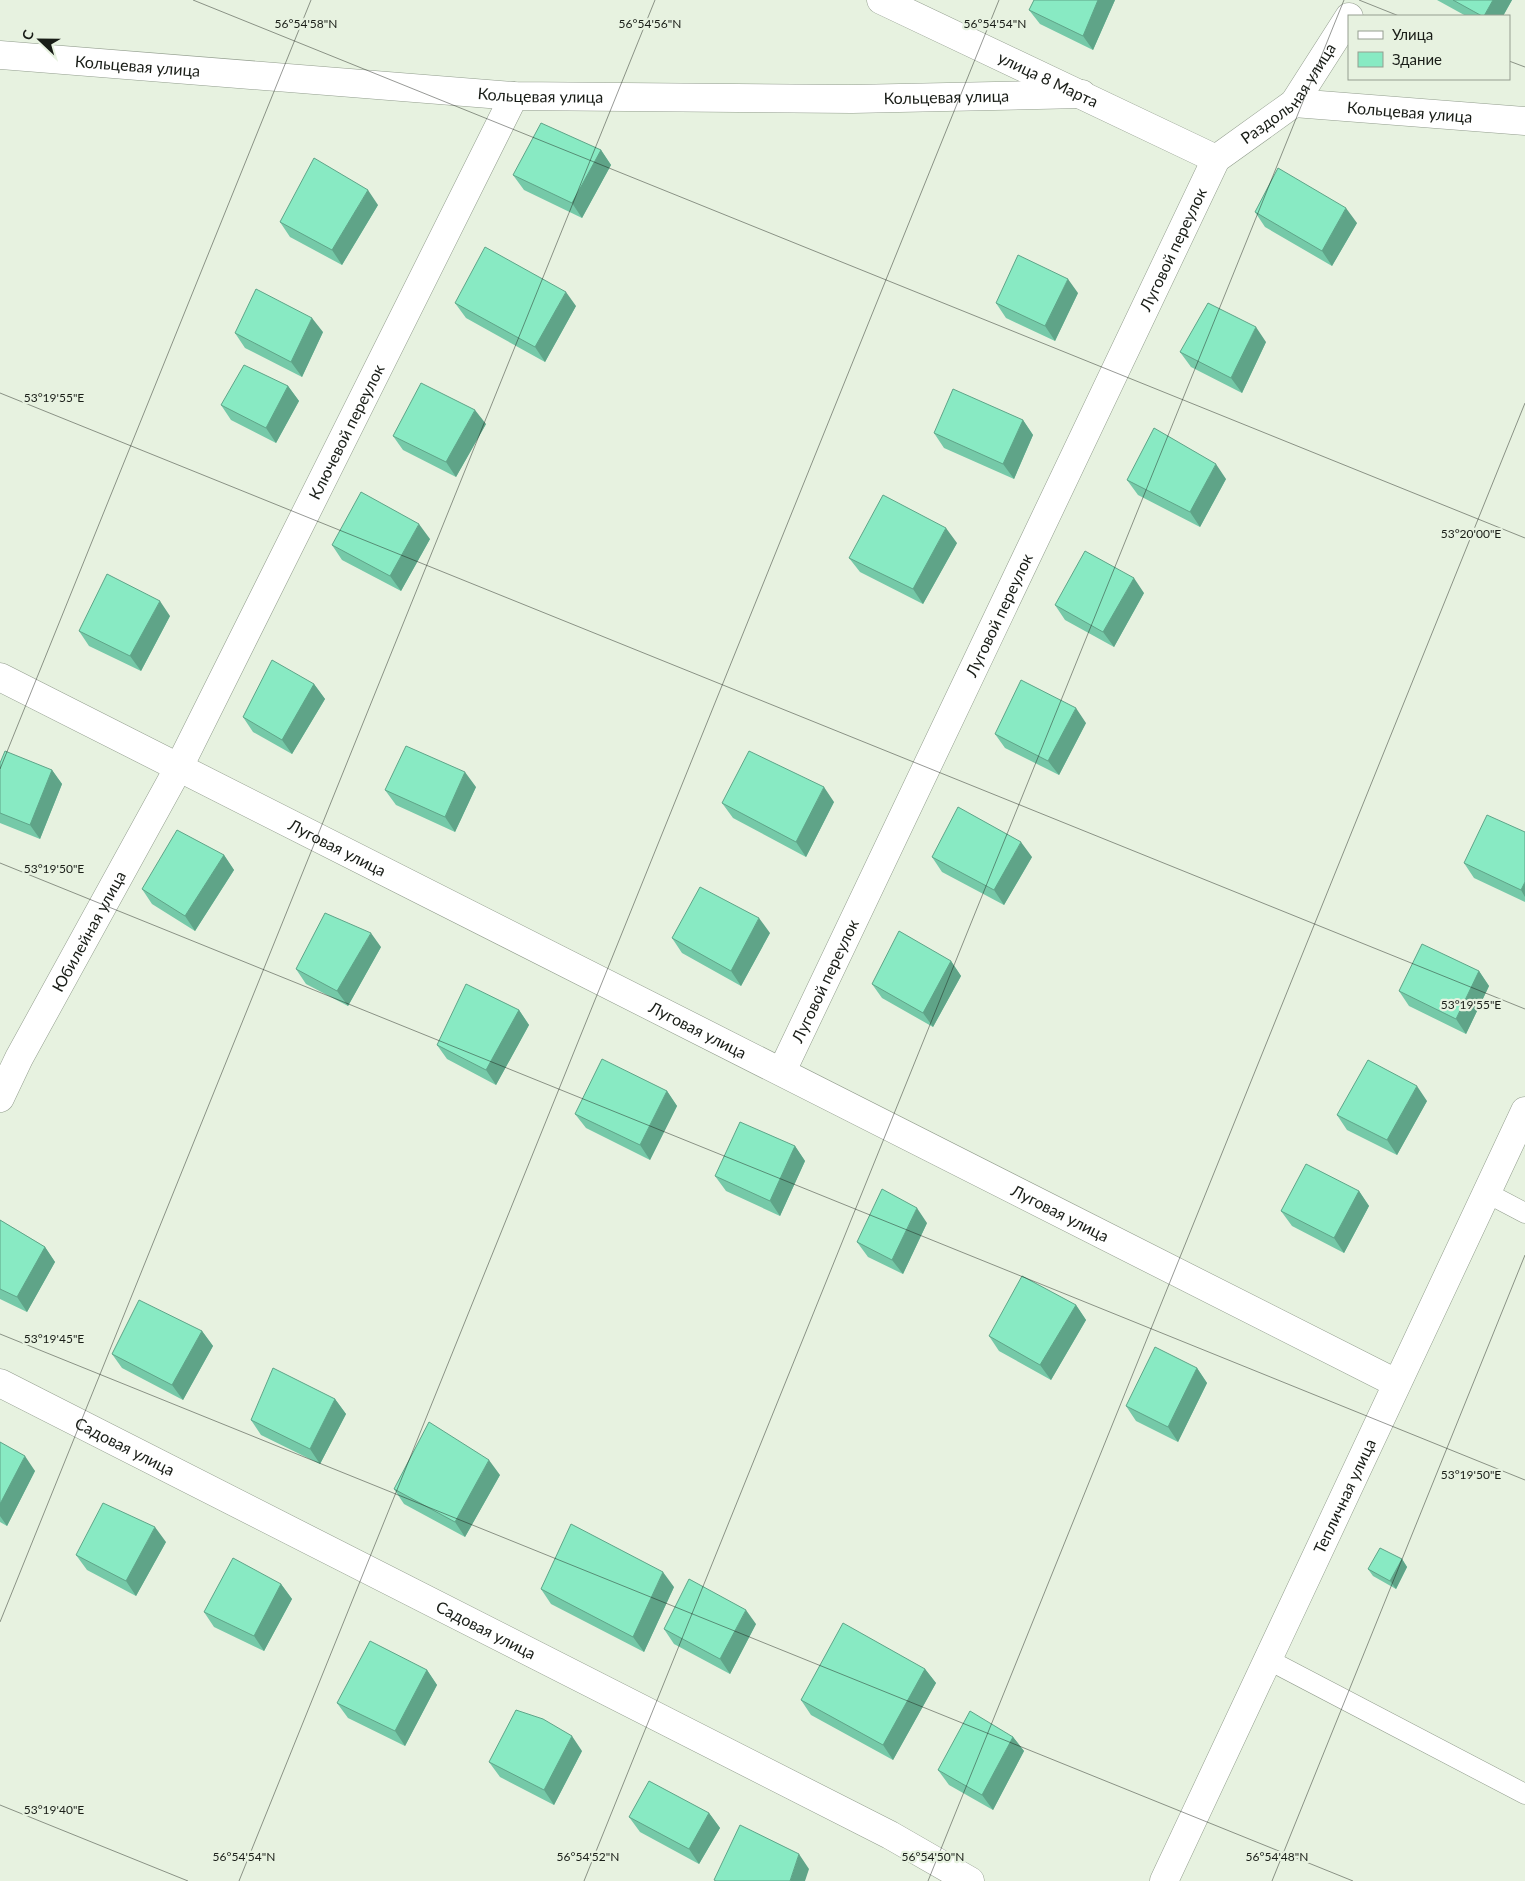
<svg xmlns="http://www.w3.org/2000/svg" width="1525" height="1881" font-family="Lato,sans-serif">
	<style>
		.lines { fill: none; stroke-linecap: round; stroke-linejoin: round }
		.service-casing { stroke: #929d8d; stroke-width: 21 }
		.minor-casing { stroke: #929d8d; stroke-width: 29 }
		.service { stroke: #fff; stroke-width: 20 }
		.minor { stroke: #fff; stroke-width: 28 }
		.wall { fill: #75c9a8 }
		.shaded-wall { fill: #5fa488 }
		.building { fill: #88eac3; stroke: #5fa488 }
		.ticks { fill: none; stroke: #191d17; stroke-width: 1; stroke-opacity: 0.45 }
		.labels { text-anchor: middle; stroke-width: 4.5; stroke-linejoin: round; paint-order: stroke }
		.street-label { font-size: 16px; fill: #191d17; stroke: #e7f2e0 }
		.ticks-label { font-size: 12px; text-anchor: middle; fill: #191d17; stroke: #e7f2e0; stroke-width: 4.5; stroke-linejoin: round; paint-order: stroke }
	</style>
	<rect width="100%" height="100%" fill="#e7f2e0"/>
	<g class="lines">
		<g class="service-casing">
			<path id="service" d="M 1487,1193 L 1525,1213
				M 1267,1659 L 1525,1794"/>
		</g>
		<g class="minor-casing">
			<g id="minor">
				<path id="s1" d="M 881,0 L 1216,159"/>
				<path id="s2" d="M 0,55 L 514,96 L 852,99 L 1082,94"/>
				<path id="s3" d="M 1294,103 L 1525,121"/>
				<path id="s4" d="M 0,677 L 1396,1383"/>
				<path id="s5" d="M 782,1071 L 1216,159 L 1294,103 L 1349,17"/>
				<path id="s6" d="M 0,1098 L 19,1058 L 179,767 L 514,96"/>
				<path id="s7" d="M 0,1383 L 890,1835 L 970,1881"/>
				<path id="s8" d="M 1164,1881 L 1525,1111"/>
			</g>
		</g>
		<use href="#service" class="service"/>
		<use href="#minor" class="minor"/>
	</g>
	<path class="wall" d="M 1034,0 L 1115,0 L 1093,50 L 1040,24 L 1029,10 Z
		M 1437,0 L 1512,0 L 1503,16 L 1466,16 Z
		M 601,150 L 611,165 L 582,218 L 524,190 L 513,175 Z
		M 378,205 L 342,265 L 290,237 L 280,222 Z
		M 1255,212 L 1357,223 L 1332,266 L 1265,227 Z
		M 1078,293 L 1055,341 L 1006,318 L 996,303 Z
		M 455,303 L 576,306 L 545,362 L 466,318 Z
		M 323,332 L 302,377 L 245,348 L 235,333 Z
		M 1266,342 L 1242,393 L 1191,367 L 1180,352 Z
		M 288,386 L 299,401 L 276,443 L 231,420 L 221,405 Z
		M 1023,420 L 1033,435 L 1014,479 L 944,448 L 934,433 Z
		M 486,424 L 456,477 L 403,450 L 393,436 Z
		M 1226,479 L 1200,527 L 1138,495 L 1127,480 Z
		M 430,539 L 401,591 L 342,560 L 332,545 Z
		M 957,543 L 923,604 L 860,572 L 849,558 Z
		M 1144,593 L 1114,647 L 1065,620 L 1055,605 Z
		M 170,616 L 141,671 L 89,646 L 79,631 Z
		M 314,684 L 325,699 L 292,754 L 253,732 L 243,717 Z
		M 1086,723 L 1059,775 L 1005,748 L 995,734 Z
		M 0,763 L 52,770 L 62,784 L 40,839 L 0,823 Z
		M 476,787 L 455,832 L 396,805 L 385,790 Z
		M 834,802 L 806,857 L 733,818 L 722,803 Z
		M 1525,832 L 1525,902 L 1474,878 L 1464,863 Z
		M 224,855 L 234,870 L 195,931 L 152,904 L 142,889 Z
		M 932,857 L 1032,857 L 1004,905 L 942,872 Z
		M 770,933 L 741,986 L 682,953 L 672,938 Z
		M 381,947 L 348,1006 L 306,984 L 296,969 Z
		M 951,961 L 961,976 L 933,1027 L 882,998 L 872,984 Z
		M 1479,971 L 1489,986 L 1466,1034 L 1409,1006 L 1399,991 Z
		M 519,1010 L 529,1025 L 496,1085 L 447,1059 L 437,1045 Z
		M 667,1091 L 677,1106 L 650,1160 L 586,1128 L 575,1114 Z
		M 1427,1101 L 1397,1155 L 1347,1130 L 1337,1115 Z
		M 795,1146 L 805,1161 L 780,1216 L 726,1191 L 715,1176 Z
		M 1359,1191 L 1369,1206 L 1344,1253 L 1292,1226 L 1281,1211 Z
		M 0,1220 L 45,1247 L 55,1262 L 27,1312 L 0,1299 Z
		M 927,1223 L 903,1274 L 868,1257 L 857,1242 Z
		M 1076,1305 L 1086,1320 L 1051,1380 L 999,1351 L 989,1336 Z
		M 202,1331 L 213,1346 L 183,1400 L 122,1368 L 112,1354 Z
		M 1197,1368 L 1207,1383 L 1178,1442 L 1136,1421 L 1126,1406 Z
		M 335,1399 L 346,1414 L 320,1464 L 261,1435 L 251,1420 Z
		M 0,1442 L 35,1471 L 7,1526 L 0,1522 Z
		M 500,1475 L 465,1537 L 404,1504 L 394,1489 Z
		M 166,1542 L 136,1596 L 87,1570 L 76,1555 Z
		M 1402,1559 L 1407,1567 L 1396,1589 L 1373,1576 L 1368,1569 Z
		M 281,1584 L 292,1599 L 264,1651 L 214,1627 L 204,1612 Z
		M 674,1587 L 644,1652 L 551,1604 L 541,1589 Z
		M 756,1624 L 730,1674 L 674,1644 L 664,1629 Z
		M 925,1669 L 936,1683 L 893,1760 L 811,1715 L 801,1700 Z
		M 427,1670 L 437,1685 L 405,1746 L 348,1718 L 337,1703 Z
		M 1013,1737 L 1024,1751 L 993,1810 L 949,1785 L 938,1770 Z
		M 582,1751 L 554,1805 L 500,1777 L 489,1762 Z
		M 709,1813 L 720,1828 L 699,1864 L 640,1832 L 629,1817 Z"/>
	<path class="shaded-wall" d="M 1098,0 L 1115,0 L 1093,50 L 1083,36 Z
		M 1493,0 L 1512,0 L 1503,16 L 1484,16 Z
		M 601,150 L 611,165 L 582,218 L 572,203 Z
		M 368,190 L 378,205 L 342,265 L 332,250 Z
		M 1346,208 L 1357,223 L 1332,266 L 1322,251 Z
		M 1068,279 L 1078,293 L 1055,341 L 1045,326 Z
		M 566,292 L 576,306 L 545,362 L 535,347 Z
		M 312,318 L 323,332 L 302,377 L 291,362 Z
		M 1256,327 L 1266,342 L 1242,393 L 1231,378 Z
		M 288,386 L 299,401 L 276,443 L 266,428 Z
		M 475,410 L 486,424 L 456,477 L 446,462 Z
		M 1023,420 L 1033,435 L 1014,479 L 1003,464 Z
		M 1216,464 L 1226,479 L 1200,527 L 1190,512 Z
		M 419,524 L 430,539 L 401,591 L 390,576 Z
		M 946,528 L 957,543 L 923,604 L 913,589 Z
		M 1134,578 L 1144,593 L 1114,647 L 1103,632 Z
		M 160,601 L 170,616 L 141,671 L 130,656 Z
		M 314,684 L 325,699 L 292,754 L 282,740 Z
		M 1076,708 L 1086,723 L 1059,775 L 1048,761 Z
		M 52,770 L 62,784 L 40,839 L 30,825 Z
		M 465,772 L 476,787 L 455,832 L 445,817 Z
		M 824,787 L 834,802 L 806,857 L 796,842 Z
		M 1021,842 L 1032,857 L 1004,905 L 994,890 Z
		M 224,855 L 234,870 L 195,931 L 185,916 Z
		M 1525,882 L 1525,897 L 1521,890 Z
		M 759,918 L 770,933 L 741,986 L 731,971 Z
		M 371,933 L 381,947 L 348,1006 L 337,991 Z
		M 951,961 L 961,976 L 933,1027 L 923,1013 Z
		M 1479,971 L 1489,986 L 1466,1034 L 1456,1019 Z
		M 519,1010 L 529,1025 L 496,1085 L 486,1070 Z
		M 1417,1086 L 1427,1101 L 1397,1155 L 1387,1140 Z
		M 667,1091 L 677,1106 L 650,1160 L 640,1145 Z
		M 795,1146 L 805,1161 L 780,1216 L 770,1201 Z
		M 1359,1191 L 1369,1206 L 1344,1253 L 1334,1238 Z
		M 917,1208 L 927,1223 L 903,1274 L 892,1260 Z
		M 45,1247 L 55,1262 L 27,1312 L 17,1297 Z
		M 1076,1305 L 1086,1320 L 1051,1380 L 1040,1365 Z
		M 202,1331 L 213,1346 L 183,1400 L 172,1385 Z
		M 1197,1368 L 1207,1383 L 1178,1442 L 1168,1427 Z
		M 335,1399 L 346,1414 L 320,1464 L 310,1449 Z
		M 25,1456 L 35,1471 L 7,1526 L 0,1516 L 0,1504 Z
		M 489,1460 L 500,1475 L 465,1537 L 455,1522 Z
		M 155,1527 L 166,1542 L 136,1596 L 126,1581 Z
		M 1402,1559 L 1407,1567 L 1396,1589 L 1390,1581 Z
		M 663,1572 L 674,1587 L 644,1652 L 633,1637 Z
		M 281,1584 L 292,1599 L 264,1651 L 254,1636 Z
		M 746,1610 L 756,1624 L 730,1674 L 720,1659 Z
		M 925,1669 L 936,1683 L 893,1760 L 883,1745 Z
		M 427,1670 L 437,1685 L 405,1746 L 395,1731 Z
		M 572,1736 L 582,1751 L 554,1805 L 544,1790 Z
		M 1013,1737 L 1024,1751 L 993,1810 L 982,1795 Z
		M 709,1813 L 720,1828 L 699,1864 L 689,1849 Z
		M 799,1854 L 809,1869 L 805,1881 L 790,1881 Z"/>
	<path class="building" d="M 1034,0 L 1098,0 L 1083,36 L 1029,10 Z
		M 1453,0 L 1493,0 L 1484,16 L 1482,16 Z
		M 541,123 L 601,150 L 572,203 L 513,175 Z
		M 314,158 L 368,190 L 332,250 L 280,222 Z
		M 1278,168 L 1346,208 L 1322,251 L 1255,212 Z
		M 485,247 L 566,292 L 535,347 L 455,303 Z
		M 1018,255 L 1068,279 L 1045,326 L 996,303 Z
		M 256,289 L 312,318 L 291,362 L 235,333 Z
		M 1208,303 L 1256,327 L 1231,378 L 1180,352 Z
		M 244,365 L 288,386 L 266,428 L 221,405 Z
		M 421,383 L 475,410 L 446,462 L 393,436 Z
		M 953,389 L 1023,420 L 1003,464 L 934,433 Z
		M 1154,428 L 1216,464 L 1190,512 L 1127,480 Z
		M 361,492 L 419,524 L 390,576 L 332,545 Z
		M 883,495 L 946,528 L 913,589 L 849,558 Z
		M 1085,551 L 1134,578 L 1103,632 L 1055,605 Z
		M 107,574 L 160,601 L 130,656 L 79,631 Z
		M 272,660 L 314,684 L 282,740 L 243,717 Z
		M 1021,680 L 1076,708 L 1048,761 L 995,734 Z
		M 406,746 L 465,772 L 445,817 L 385,790 Z
		M 5,751 L 52,770 L 30,825 L 0,813 L 0,763 Z
		M 749,751 L 824,787 L 796,842 L 722,803 Z
		M 958,807 L 1021,842 L 994,890 L 932,857 Z
		M 1487,815 L 1525,832 L 1525,882 L 1521,890 L 1464,863 Z
		M 177,830 L 224,855 L 185,916 L 142,889 Z
		M 700,887 L 759,918 L 731,971 L 672,938 Z
		M 325,913 L 371,933 L 337,991 L 296,969 Z
		M 899,931 L 951,961 L 923,1013 L 872,984 Z
		M 1422,944 L 1479,971 L 1456,1019 L 1399,991 Z
		M 466,984 L 519,1010 L 486,1070 L 437,1045 Z
		M 602,1059 L 667,1091 L 640,1145 L 575,1114 Z
		M 1368,1060 L 1417,1086 L 1387,1140 L 1337,1115 Z
		M 740,1122 L 795,1146 L 770,1201 L 715,1176 Z
		M 1306,1164 L 1359,1191 L 1334,1238 L 1281,1211 Z
		M 882,1189 L 917,1208 L 892,1260 L 857,1242 Z
		M 0,1220 L 45,1247 L 17,1297 L 0,1289 Z
		M 1022,1276 L 1076,1305 L 1040,1365 L 989,1336 Z
		M 139,1300 L 202,1331 L 172,1385 L 112,1354 Z
		M 1155,1347 L 1197,1368 L 1168,1427 L 1126,1406 Z
		M 273,1368 L 335,1399 L 310,1449 L 251,1420 Z
		M 429,1422 L 489,1460 L 455,1522 L 394,1489 Z
		M 0,1442 L 25,1456 L 0,1504 Z
		M 103,1503 L 155,1527 L 126,1581 L 76,1555 Z
		M 571,1524 L 663,1572 L 633,1637 L 541,1589 Z
		M 1380,1548 L 1402,1559 L 1390,1581 L 1368,1569 Z
		M 233,1558 L 281,1584 L 254,1636 L 204,1612 Z
		M 689,1579 L 746,1610 L 720,1659 L 664,1629 Z
		M 843,1623 L 925,1669 L 883,1745 L 801,1700 Z
		M 370,1641 L 427,1670 L 395,1731 L 337,1703 Z
		M 516,1710 L 543,1719 L 572,1736 L 544,1790 L 489,1762 Z
		M 970,1711 L 1013,1737 L 982,1795 L 938,1770 Z
		M 649,1781 L 709,1813 L 689,1849 L 629,1817 Z
		M 740,1825 L 799,1854 L 790,1881 L 716,1881 L 714,1880 Z"/>
	<path class="ticks" d="M 193,0 L 1525,538M 1359,0 L 1399,16M 1509,61 L 1525,67M 0,393 L 1525,1009M 0,769 L 311,0M 0,863 L 1525,1480M 0,1334 L 1353,1881M 0,1622 L 655,0M 0,1805 L 188,1881M 239,1881 L 999,0M 584,1881 L 1344,0M 928,1881 L 1525,403M 1272,1881 L 1525,1255"/>
	<g class="labels">
		<g class="street-label">
			<text dy="6" stroke="none"><textPath href="#s2" startOffset="138">Кольцевая улица</textPath></text>
			<text dy="6" stroke="none"><textPath href="#s1" startOffset="185">улица 8 Марта</textPath></text>
			<text dy="6" stroke="none"><textPath href="#s5" startOffset="1109">Раздольная улица</textPath></text>
			<text dy="6" stroke="none"><textPath href="#s2" startOffset="542">Кольцевая улица</textPath></text>
			<text dy="6" stroke="none"><textPath href="#s2" startOffset="948">Кольцевая улица</textPath></text>
			<text dy="6" stroke="none"><textPath href="#s3" startOffset="116">Кольцевая улица</textPath></text>
			<text dy="6" stroke="none"><textPath href="#s5" startOffset="910">Луговой переулок</textPath></text>
			<text dy="6" stroke="none"><textPath href="#s6" startOffset="751">Ключевой переулок</textPath></text>
			<text dy="6" stroke="none"><textPath href="#s5" startOffset="505">Луговой переулок</textPath></text>
			<text dy="6" stroke="none"><textPath href="#s4" startOffset="378">Луговая улица</textPath></text>
			<text dy="6" stroke="none"><textPath href="#s6" startOffset="189">Юбилейная улица</textPath></text>
			<text dy="6" stroke="none"><textPath href="#s5" startOffset="100">Луговой переулок</textPath></text>
			<text dy="6" stroke="none"><textPath href="#s4" startOffset="782">Луговая улица</textPath></text>
			<text dy="6" stroke="none"><textPath href="#s4" startOffset="1188">Луговая улица</textPath></text>
			<text dy="6" stroke="none"><textPath href="#s7" startOffset="140">Садовая улица</textPath></text>
			<text dy="6" stroke="none"><textPath href="#s8" startOffset="425">Тепличная улица</textPath></text>
			<text dy="6" stroke="none"><textPath href="#s7" startOffset="545">Садовая улица</textPath></text>
		</g>
	</g>
	<g class="ticks-label">
		<text x="650" y="28">56°54'56"N</text>
		<text x="995" y="28">56°54'54"N</text>
		<text x="306" y="28">56°54'58"N</text>
		<text x="54" y="402">53°19'55"E</text>
		<text x="1471" y="538">53°20'00"E</text>
		<text x="54" y="873">53°19'50"E</text>
		<text x="1471" y="1009">53°19'55"E</text>
		<text x="54" y="1343">53°19'45"E</text>
		<text x="1471" y="1479">53°19'50"E</text>
		<text x="54" y="1814">53°19'40"E</text>
		<text x="244" y="1861">56°54'54"N</text>
		<text x="588" y="1861">56°54'52"N</text>
		<text x="933" y="1861">56°54'50"N</text>
		<text x="1277" y="1861">56°54'48"N</text>
	</g>
	<rect x="1348" y="15" width="162" height="65" fill="#e7f2e0" stroke="#959d90"/>
	<rect x="1358" y="31" width="25" height="8" fill="#ffffff" stroke="#959d90"/>
	<text x="1392" y="40" font-size="15" fill="#191d17">Улица</text>
	<rect x="1358" y="52" width="25" height="15" fill="#88eac3" stroke="#959d90"/>
	<text x="1392" y="65" font-size="15" fill="#191d17">Здание</text>
	<g transform="translate(40 40) rotate(292)" stroke="#e7f2e0" stroke-width="4" paint-order="stroke">
	<path d="M0-4L9 19L0 12L-9 19Z" fill="#191d17"/>
	<text y="-8" font-size="14" font-weight="bold" text-anchor="middle" fill="#191d17">С</text>
	</g>
</svg>
